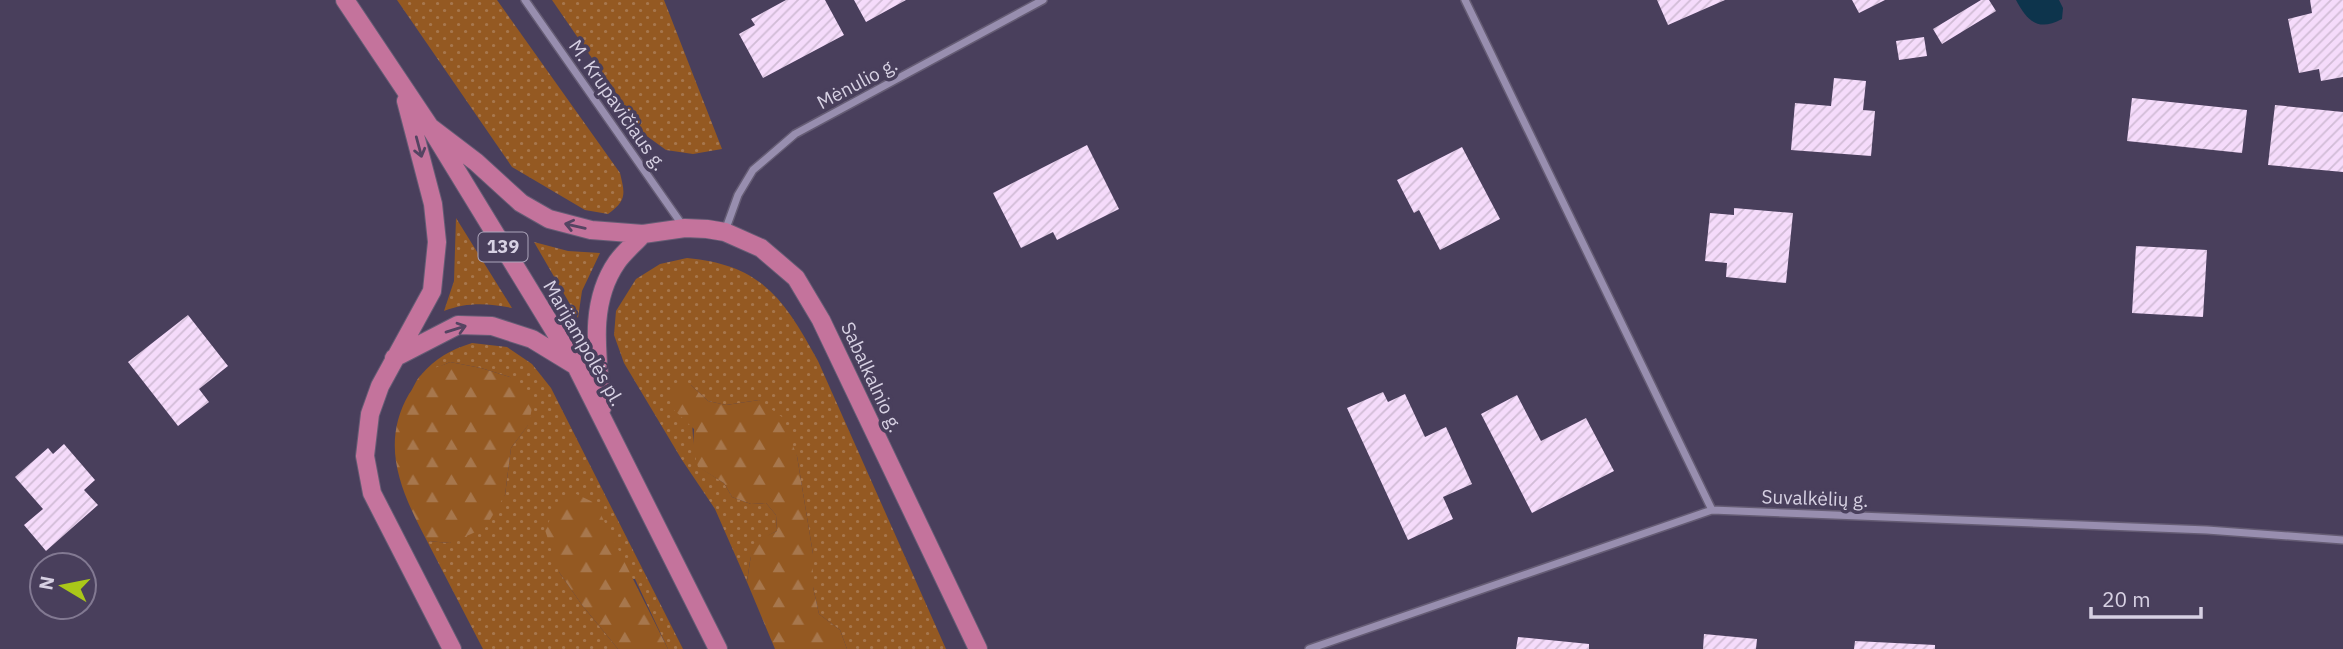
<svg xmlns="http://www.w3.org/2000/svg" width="2343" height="649" font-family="'IBM Plex Sans',sans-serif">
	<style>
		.grass { fill: url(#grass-dots) }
		.forest { fill: url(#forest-firs) }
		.water { fill: #0d344c }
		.building { fill: url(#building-hatch) }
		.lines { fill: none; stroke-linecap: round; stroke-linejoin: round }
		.minor-casing { stroke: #655c74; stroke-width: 10 }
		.primary-casing { stroke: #655c74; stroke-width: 20 }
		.minor { stroke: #988eaf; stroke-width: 7 }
		.primary { stroke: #c4739c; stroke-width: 18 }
		.oneway { stroke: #554462 }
		.labels { text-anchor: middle; stroke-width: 7; stroke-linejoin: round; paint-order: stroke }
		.shield { fill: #493f5c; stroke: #aca5ba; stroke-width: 2 }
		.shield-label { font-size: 18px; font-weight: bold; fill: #d7d1e3 }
		.street-label { font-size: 19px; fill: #d7d1e3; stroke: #493f5c }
	</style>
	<defs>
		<pattern id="grass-dots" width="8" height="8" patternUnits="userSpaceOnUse" patternTransform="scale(1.75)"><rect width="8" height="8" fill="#945922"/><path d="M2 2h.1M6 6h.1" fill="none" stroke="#a7774d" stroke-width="1.8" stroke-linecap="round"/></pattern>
		<pattern id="forest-firs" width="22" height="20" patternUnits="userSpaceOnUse" patternTransform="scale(1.75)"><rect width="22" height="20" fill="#945922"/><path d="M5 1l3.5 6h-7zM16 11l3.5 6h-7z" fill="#a7774d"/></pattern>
		<pattern id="building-hatch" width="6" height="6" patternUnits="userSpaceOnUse" patternTransform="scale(1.75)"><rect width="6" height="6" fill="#f5dbfb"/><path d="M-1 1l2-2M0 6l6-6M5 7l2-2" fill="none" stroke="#d1bcd6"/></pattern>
	</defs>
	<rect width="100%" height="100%" fill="#493f5c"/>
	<path class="grass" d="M 397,0 L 497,0 L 620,173 C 625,194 627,200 608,214 L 585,210 L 512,167 Z
		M 552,0 L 664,0 L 722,149 L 693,154 L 666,150 L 644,134 Z
		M 456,218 L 512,308 C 488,303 467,302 444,311 L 454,281 Z
		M 534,242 L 568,251 L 600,253 L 582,291 L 578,318 Z
		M 687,258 C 762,265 784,299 818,361 L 946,649 L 847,649 L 840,630 L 819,614 L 813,587 L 813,554 L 797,456 L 759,400 L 726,405 L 708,401 L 691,385 C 693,412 690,441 699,467 L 724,483 L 732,497 L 751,504 L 766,503 L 776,515 L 777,531 C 748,545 752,552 747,582 L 715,509 L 682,460 L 624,363 L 614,335 L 616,311 L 636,279 L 660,264 Z
		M 472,343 L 507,347 L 532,364 L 551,388 L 683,649 L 668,649 L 635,579 L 559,572 L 582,605 L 618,649 L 483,649 L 427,541 L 450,543 L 505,495 L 511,448 L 528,425 L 510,377 L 481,368 L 450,362 L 421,375 C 436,358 450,350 472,343 Z"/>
	<path class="forest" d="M 450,362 L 481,368 L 510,377 L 534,396 L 529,424 L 511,448 L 505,495 L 485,528 L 450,543 L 427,541 C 402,493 379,446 409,394 C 413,389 416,380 420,376 C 427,369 442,366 450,362 Z
		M 691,385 L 708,401 L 726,405 L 759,400 L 782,417 L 797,456 L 813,554 L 813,587 L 819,614 L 840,630 L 847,649 L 775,649 L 747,582 L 752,548 L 760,539 L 777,531 L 776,515 L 766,503 L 751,504 L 732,497 L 724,483 L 698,467 L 693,448 L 694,429 L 673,409 L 674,388 Z
		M 574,493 L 595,503 L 668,649 L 618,649 L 582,605 L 559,572 L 545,530 L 559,499 Z"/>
	<path class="water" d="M 2016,0 L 2059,0 L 2063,8 L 2062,19 C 2038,32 2027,21 2016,0 Z"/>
	<path class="building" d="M 786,0 L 825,0 L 844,35 L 763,78 L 739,34 L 755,25 L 751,19 Z
		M 854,0 L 906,0 L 866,22 Z
		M 1657,0 L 1725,0 L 1668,25 Z
		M 1852,0 L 1885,0 L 1859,13 Z
		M 1981,0 L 1989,0 L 1996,11 L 1942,44 L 1933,29 Z
		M 2310,0 L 2343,0 L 2343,77 L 2321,81 L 2319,69 L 2299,73 L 2288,19 L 2312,13 Z
		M 1924,37 L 1927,56 L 1899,60 L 1896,41 Z
		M 1834,78 L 1866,81 L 1863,110 L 1875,111 L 1871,156 L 1791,150 L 1795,103 L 1831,106 Z
		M 2132,98 L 2247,110 L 2242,153 L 2127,141 Z
		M 2275,105 L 2343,112 L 2343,172 L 2268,165 Z
		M 1087,145 L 1119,209 L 1057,240 L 1053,232 L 1021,248 L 993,193 Z
		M 1462,147 L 1500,219 L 1440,250 L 1419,210 L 1414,213 L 1397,180 Z
		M 1734,208 L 1793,213 L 1786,283 L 1726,277 L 1727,263 L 1705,261 L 1710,213 L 1734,215 Z
		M 2136,246 L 2207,250 L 2203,317 L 2132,313 Z
		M 188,315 L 228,366 L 199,389 L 209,402 L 178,426 L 128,362 Z
		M 1383,392 L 1388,402 L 1405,394 L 1425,437 L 1446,427 L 1472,484 L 1443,497 L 1453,519 L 1408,540 L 1347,408 Z
		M 1517,395 L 1541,441 L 1586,418 L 1614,471 L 1532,513 L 1481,414 Z
		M 64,444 L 95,480 L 84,490 L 98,505 L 46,551 L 24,525 L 43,509 L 15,477 L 48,448 L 53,454 Z
		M 1704,634 L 1757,639 L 1756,649 L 1703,649 Z
		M 1518,637 L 1589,644 L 1589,649 L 1516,649 Z
		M 1855,641 L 1935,645 L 1935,649 L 1854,649 Z"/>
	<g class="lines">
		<g class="minor-casing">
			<path id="minor" d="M 525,0 L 683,226
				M 1465,0 L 1712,510
				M 725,231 L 738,195 L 753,170 L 795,134 L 1043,0
				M 1309,649 L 1712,510 L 2207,530 L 2343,540"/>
		</g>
		<g class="primary-casing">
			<path id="primary" d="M 345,0 L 430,127 L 576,366 L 718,649
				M 406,101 L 433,204 L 437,242 L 432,291 L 380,386 L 370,414 L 365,456 L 372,493 L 452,649
				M 430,127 L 476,162 L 521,203 L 549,219 L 591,230 L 643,234 L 685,228 L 707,229 L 725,232 L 761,248 L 796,278 L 821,320 L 978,649
				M 394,358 L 458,325 L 492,326 L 532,339 L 573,364
				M 602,408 C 598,358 587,305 617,262 C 624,252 635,243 643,234"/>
		</g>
		<use href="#minor" class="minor"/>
		<use href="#primary" class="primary"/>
	</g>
	<defs><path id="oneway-shaft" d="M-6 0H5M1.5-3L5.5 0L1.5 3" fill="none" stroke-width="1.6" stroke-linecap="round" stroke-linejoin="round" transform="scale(1.75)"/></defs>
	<g class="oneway">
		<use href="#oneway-shaft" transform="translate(419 147) rotate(75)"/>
		<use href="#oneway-shaft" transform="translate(575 226) rotate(-167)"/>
		<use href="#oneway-shaft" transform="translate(456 329) rotate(-17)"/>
	</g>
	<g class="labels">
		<rect class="shield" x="478.5" y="232.5" width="49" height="29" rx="5"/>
		<g class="shield-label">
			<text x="503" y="253">139</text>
		</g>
		<g class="street-label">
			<text transform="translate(857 83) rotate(-28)" y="7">Mėnulio g.</text>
			<text transform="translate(618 105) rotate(55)" y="7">M. Krupavičiaus g.</text>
			<text transform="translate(584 343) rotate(60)" y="7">Marijampolės pl.</text>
			<text transform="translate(872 377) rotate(65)" y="7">Sabalkalnio g.</text>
			<text transform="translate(1815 498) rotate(2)" y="7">Suvalkėlių g.</text>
		</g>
	</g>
	<g transform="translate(63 586) rotate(280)"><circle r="33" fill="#493f5c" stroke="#827992" stroke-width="2"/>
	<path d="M0-5L12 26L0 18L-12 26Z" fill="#aac719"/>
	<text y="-10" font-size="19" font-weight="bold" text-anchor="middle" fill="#d7d1e3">N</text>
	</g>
	<path d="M2091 607v10h110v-10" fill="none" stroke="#d7d1e3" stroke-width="3.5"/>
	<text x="2102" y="607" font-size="21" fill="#d7d1e3" stroke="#493f5c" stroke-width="5" paint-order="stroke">20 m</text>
</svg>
